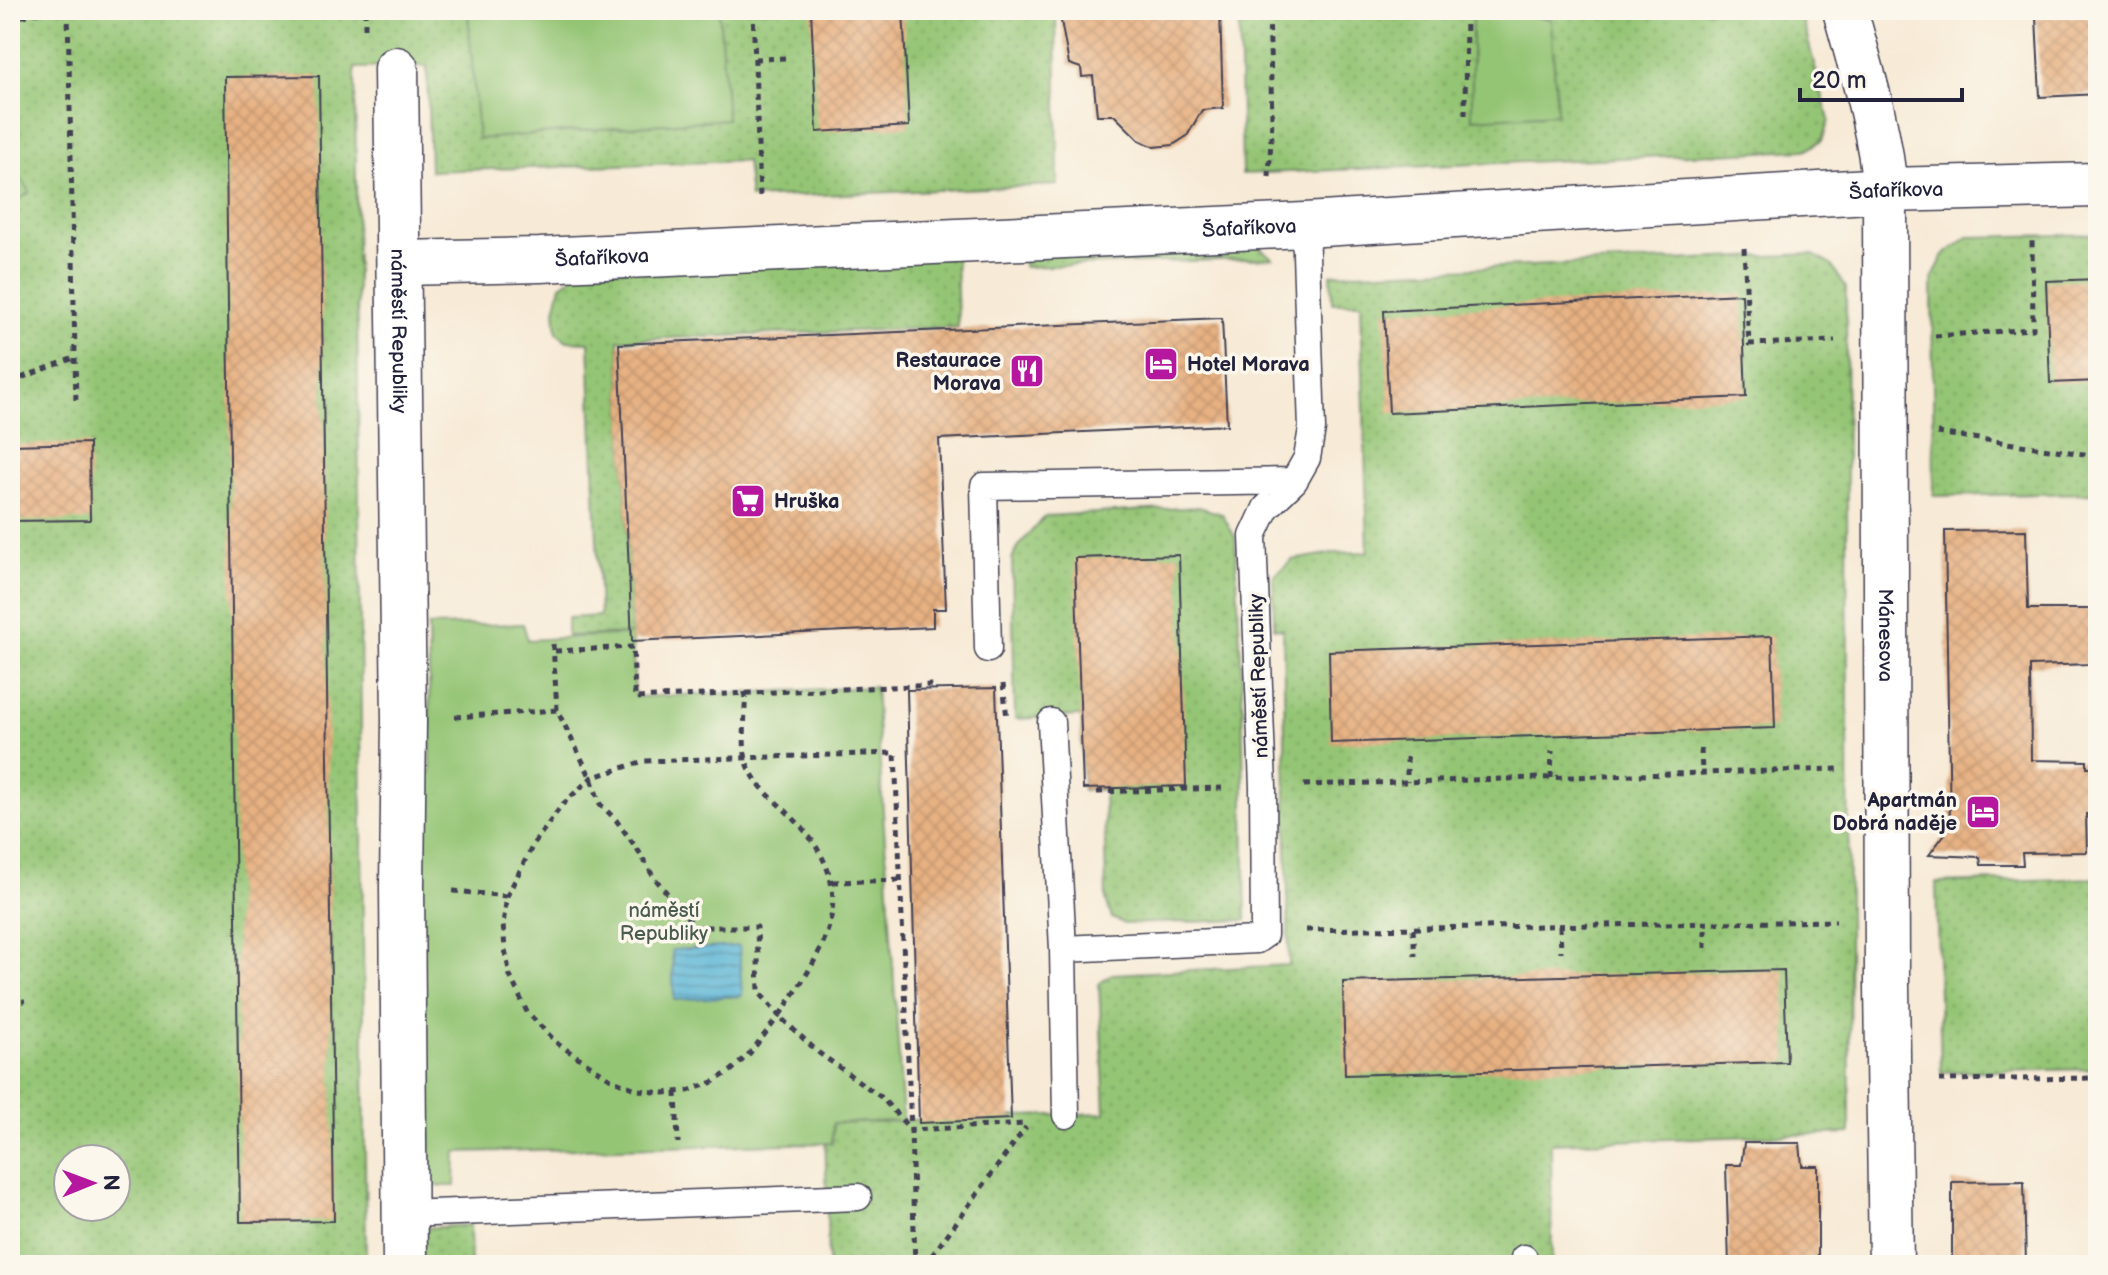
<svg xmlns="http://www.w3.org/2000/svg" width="2108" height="1275" font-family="'Balsamiq Sans',sans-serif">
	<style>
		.grass { fill: url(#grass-dots); stroke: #5b7458; stroke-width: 2; fill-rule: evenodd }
		.park { fill: #94c575; stroke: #5b7458; stroke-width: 2 }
		.water { fill: url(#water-rules); stroke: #3c6a88; stroke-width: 2 }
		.building { fill: url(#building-cross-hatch) }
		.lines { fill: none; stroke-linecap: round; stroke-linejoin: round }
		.lane-casing { stroke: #424052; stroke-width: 29 }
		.street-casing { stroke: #424052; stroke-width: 47 }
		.path { stroke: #424052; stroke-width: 5; stroke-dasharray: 6 6; stroke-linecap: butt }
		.lane { stroke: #fff; stroke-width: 26 }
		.street { stroke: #fff; stroke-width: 44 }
		.labels { text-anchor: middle; stroke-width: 7; stroke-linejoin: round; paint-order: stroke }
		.street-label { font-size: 20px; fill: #22223b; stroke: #fbf7ec }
		.poi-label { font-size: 20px; font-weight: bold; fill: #22223b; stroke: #fbf7ec; text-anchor: end }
		.park-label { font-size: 20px; fill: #4a5b4f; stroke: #fbf7ec }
	</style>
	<defs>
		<pattern id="grass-dots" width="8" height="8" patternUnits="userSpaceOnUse" patternTransform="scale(2)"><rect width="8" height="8" fill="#94c575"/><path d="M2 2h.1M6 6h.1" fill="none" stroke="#7fa966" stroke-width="1.8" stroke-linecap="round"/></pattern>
		<pattern id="water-rules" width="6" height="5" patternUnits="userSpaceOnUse" patternTransform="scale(2)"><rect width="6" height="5" fill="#56b3d4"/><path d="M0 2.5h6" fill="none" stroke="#4791ad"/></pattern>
		<pattern id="building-cross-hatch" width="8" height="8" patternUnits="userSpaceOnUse" patternTransform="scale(2)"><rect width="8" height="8" fill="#e7b182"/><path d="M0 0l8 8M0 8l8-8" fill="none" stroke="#c69871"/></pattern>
	</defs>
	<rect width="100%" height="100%" fill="#fbf7ec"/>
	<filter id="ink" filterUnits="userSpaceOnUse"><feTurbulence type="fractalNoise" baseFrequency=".0125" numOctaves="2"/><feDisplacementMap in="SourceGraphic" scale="16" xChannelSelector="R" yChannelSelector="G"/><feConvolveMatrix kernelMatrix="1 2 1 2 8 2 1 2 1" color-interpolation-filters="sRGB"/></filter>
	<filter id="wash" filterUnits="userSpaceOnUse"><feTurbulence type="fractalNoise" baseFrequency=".006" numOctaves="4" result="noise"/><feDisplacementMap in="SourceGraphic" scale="32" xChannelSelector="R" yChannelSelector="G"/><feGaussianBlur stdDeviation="1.8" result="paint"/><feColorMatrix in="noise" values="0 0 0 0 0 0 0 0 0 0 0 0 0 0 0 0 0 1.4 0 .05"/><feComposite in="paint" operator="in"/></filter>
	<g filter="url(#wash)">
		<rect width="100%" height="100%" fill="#f7ead6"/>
		<path class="grass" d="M 10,10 L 1056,10 L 1058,185 L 750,198 L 746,161 L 430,171 L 427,66 L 355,68 L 366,1265 L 10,1265 ZM 68,1159 L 116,1159 L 116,1207 L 68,1207 Z
			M 1239,10 L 1800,10 L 1829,120 L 1822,141 L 1805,150 L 1242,174 Z
			M 2098,234 L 2098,493 L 1934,496 L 1932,280 L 1943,256 L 1968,237 Z
			M 1255,244 L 1273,258 L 1024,267 L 1023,254 Z
			M 1812,254 L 1831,265 L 1846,287 L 1850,1133 L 1551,1143 L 1552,1265 L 828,1265 L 825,1123 L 1105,1113 L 1099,984 L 1112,974 L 1289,965 L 1283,629 L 1274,628 L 1273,577 L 1292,560 L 1334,553 L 1368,552 L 1361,303 L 1332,303 L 1331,274 Z
			M 956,257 L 958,327 L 619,340 L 632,634 L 567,636 L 567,618 L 600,616 L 589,342 L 567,341 L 557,333 L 555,310 L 561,285 L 581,271 Z
			M 1199,507 L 1222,514 L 1235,537 L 1242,683 L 1246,920 L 1124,924 L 1112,918 L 1106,901 L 1104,790 L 1083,790 L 1081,716 L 1015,719 L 1012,559 L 1020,544 L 1045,516 Z
			M 2098,878 L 2098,1069 L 1941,1072 L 1936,883 Z
			M 470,1225 L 471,1265 L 420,1265 L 426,1228 Z"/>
		<path class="park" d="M 468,10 L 719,10 L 727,119 L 478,139 Z
			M 1472,10 L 1551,19 L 1557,114 L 1472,119 Z
			M 10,163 L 30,192 L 10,206 Z
			M 523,624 L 528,640 L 632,634 L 635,697 L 875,687 L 903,1121 L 833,1123 L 832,1143 L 456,1152 L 455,1186 L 428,1186 L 417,1168 L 414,772 L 431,773 L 428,626 Z"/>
		<path class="water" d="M 739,946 L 742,996 L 674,1000 L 672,950 Z"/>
		<g id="blocks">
			<path class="building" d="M 811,10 L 903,10 L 909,126 L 817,132 Z
				M 1059,10 L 1220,10 L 1223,108 L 1202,110 L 1187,136 L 1173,145 L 1154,147 L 1139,140 L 1114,115 L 1097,115 L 1093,76 L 1082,77 L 1081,68 L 1069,64 Z
				M 2098,15 L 2098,94 L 2040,97 L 2036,17 Z
				M 319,76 L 334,1221 L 240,1222 L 225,77 Z
				M 2098,279 L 2098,381 L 2050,383 L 2046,281 Z
				M 1742,294 L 1746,397 L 1389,413 L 1384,311 Z
				M 1222,318 L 1227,425 L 939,439 L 946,609 L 933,609 L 933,627 L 632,641 L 619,344 Z
				M 89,443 L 90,520 L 10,521 L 10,445 Z
				M 2026,530 L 2028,609 L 2091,609 L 2092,664 L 2030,666 L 2031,760 L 2087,761 L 2087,767 L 2096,767 L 2097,814 L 2086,814 L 2087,852 L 2022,853 L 2023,865 L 1981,865 L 1980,857 L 1929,855 L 1950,827 L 1945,531 Z
				M 1179,555 L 1186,786 L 1083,789 L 1075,558 Z
				M 1772,636 L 1775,728 L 1331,743 L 1329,651 Z
				M 996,688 L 1011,1119 L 919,1123 L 907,690 Z
				M 1784,970 L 1787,1062 L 1345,1075 L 1343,982 Z
				M 1744,1143 L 1800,1143 L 1802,1166 L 1818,1166 L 1818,1265 L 1729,1265 L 1726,1165 L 1741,1165 Z
				M 2024,1181 L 2026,1265 L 1952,1265 L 1952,1182 Z"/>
		</g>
	</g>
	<g filter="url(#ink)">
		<use href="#blocks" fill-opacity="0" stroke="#424052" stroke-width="2"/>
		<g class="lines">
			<g class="lane-casing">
				<path id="lane" d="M 988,649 L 984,486 L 1294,481 L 1307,458 L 1312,429 L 1305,225
					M 1051,722 L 1063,949 L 1257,940 L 1264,935 L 1263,787 L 1253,536 L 1266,508 L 1294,481
					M 1063,949 L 1066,1115
					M 404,1214 L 858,1197
					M 1524,1258 L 1524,1265"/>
			</g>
			<g class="street-casing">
				<g id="street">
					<path id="s1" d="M 1845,10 C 1861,69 1880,129 1885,190 L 1887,985 L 1891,1265"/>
					<path id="s2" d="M 396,69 L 404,721 L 402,886 L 405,1265"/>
					<path id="s3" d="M 400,263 L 540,260 L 1305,225 L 1885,190 L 2098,185"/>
				</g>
			</g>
			<path class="path" d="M 68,10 L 76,404
				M 365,10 L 365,29
				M 753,10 L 760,198
				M 10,19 L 50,10
				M 755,59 L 789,58
				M 1465,115 L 1466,10
				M 1269,177 L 1272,119 L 1269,10
				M 1744,248 L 1749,344 L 1835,341
				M 1935,336 L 2033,329 L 2032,238
				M 10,382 L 74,358
				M 1937,433 L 2098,456
				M 553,644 L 557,710 L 591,778 L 600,804 L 616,820 L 638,850 L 653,876 L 695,927 L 757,927 L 759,992 L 779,1016 L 750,1053 L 732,1070 L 713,1082 L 688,1091 L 664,1093 L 638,1090 L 611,1079 L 558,1044 L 527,1012 L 510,976 L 505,949 L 503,924 L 507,896 L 534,843 L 563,804 L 591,778 L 644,761 L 895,753 L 911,1130 L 1027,1124
				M 555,651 L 633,647 L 635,698 L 934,685
				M 1003,684 L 1007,718
				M 745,692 C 746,709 742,745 746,759 C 753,785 774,799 791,816 C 864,889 829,944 779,1016 L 819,1053 L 881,1097 L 911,1130 L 915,1265
				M 455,717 L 557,710
				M 1701,749 L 1702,773
				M 1407,757 L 1407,782
				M 1551,778 L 1552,751
				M 1304,785 L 1838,769
				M 1097,792 L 1222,788
				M 833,882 L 900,880
				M 453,891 L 507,896
				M 1560,926 L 1561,952
				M 1413,929 L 1415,956
				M 1306,930 L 1836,921
				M 1705,948 L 1705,924
				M 10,1002 L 25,1001
				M 1939,1080 L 2098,1078
				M 676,1092 L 678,1143
				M 925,1265 L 1026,1127"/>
			<use href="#lane" class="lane"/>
			<use href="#street" class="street"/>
		</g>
	</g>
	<defs>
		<g id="hotel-square" transform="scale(1.8)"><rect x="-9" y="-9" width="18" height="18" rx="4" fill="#b5179e" stroke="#fbf7ec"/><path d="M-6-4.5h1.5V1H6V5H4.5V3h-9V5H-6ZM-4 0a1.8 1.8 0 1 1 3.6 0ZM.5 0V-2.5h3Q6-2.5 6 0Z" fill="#fff"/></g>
		<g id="restaurant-square" transform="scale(1.8)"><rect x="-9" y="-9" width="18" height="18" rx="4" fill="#b5179e" stroke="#fbf7ec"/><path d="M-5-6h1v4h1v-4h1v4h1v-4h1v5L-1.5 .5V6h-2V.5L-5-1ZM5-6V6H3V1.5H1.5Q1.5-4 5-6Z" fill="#fff"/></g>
		<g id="supermarket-square" transform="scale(1.8)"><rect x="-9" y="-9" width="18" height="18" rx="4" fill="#b5179e" stroke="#fbf7ec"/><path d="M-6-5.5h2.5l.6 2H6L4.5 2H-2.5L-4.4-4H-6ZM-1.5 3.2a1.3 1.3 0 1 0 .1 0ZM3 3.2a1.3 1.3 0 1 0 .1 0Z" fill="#fff"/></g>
	</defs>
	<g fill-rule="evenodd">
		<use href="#hotel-square" x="1161" y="364"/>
		<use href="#restaurant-square" x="1027" y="371"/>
		<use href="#supermarket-square" x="748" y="501"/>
		<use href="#hotel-square" x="1983" y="812"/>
	</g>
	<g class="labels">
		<g class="street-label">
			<text dy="7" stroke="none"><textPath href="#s3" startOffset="1498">Šafaříkova</textPath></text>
			<text dy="7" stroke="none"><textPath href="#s3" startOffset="850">Šafaříkova</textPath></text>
			<text dy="7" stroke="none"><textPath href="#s3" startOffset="202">Šafaříkova</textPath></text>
			<text dy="7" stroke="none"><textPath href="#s2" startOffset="262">náměstí Republiky</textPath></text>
			<text dy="7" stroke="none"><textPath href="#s1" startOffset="630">Mánesova</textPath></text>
			<text transform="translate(1258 676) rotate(-92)" y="7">náměstí Republiky</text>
		</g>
		<g class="poi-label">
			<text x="1001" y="367">Restaurace<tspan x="1001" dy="23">Morava</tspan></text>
			<text x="1187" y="371" text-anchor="start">Hotel Morava</text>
			<text x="774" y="508" text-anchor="start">Hruška</text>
			<text x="1957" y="807">Apartmán<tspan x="1957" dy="23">Dobrá naděje</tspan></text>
		</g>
		<g class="park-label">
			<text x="664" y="917">náměstí<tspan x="664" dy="23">Republiky</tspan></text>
		</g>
	</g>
	<rect width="2108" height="1275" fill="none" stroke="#fbf7ec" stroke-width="40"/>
	<g transform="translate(92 1183) rotate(89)"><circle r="38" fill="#fbf7ec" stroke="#a4a2a5" stroke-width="2"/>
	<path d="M0-6L14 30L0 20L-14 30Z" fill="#b5179e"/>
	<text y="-12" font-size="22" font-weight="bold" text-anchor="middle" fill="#22223b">N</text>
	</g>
	<path d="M1800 88v12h162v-12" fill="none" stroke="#22223b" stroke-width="4"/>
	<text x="1812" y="88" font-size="24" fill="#22223b" stroke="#fbf7ec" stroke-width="6" paint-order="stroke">20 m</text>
</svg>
